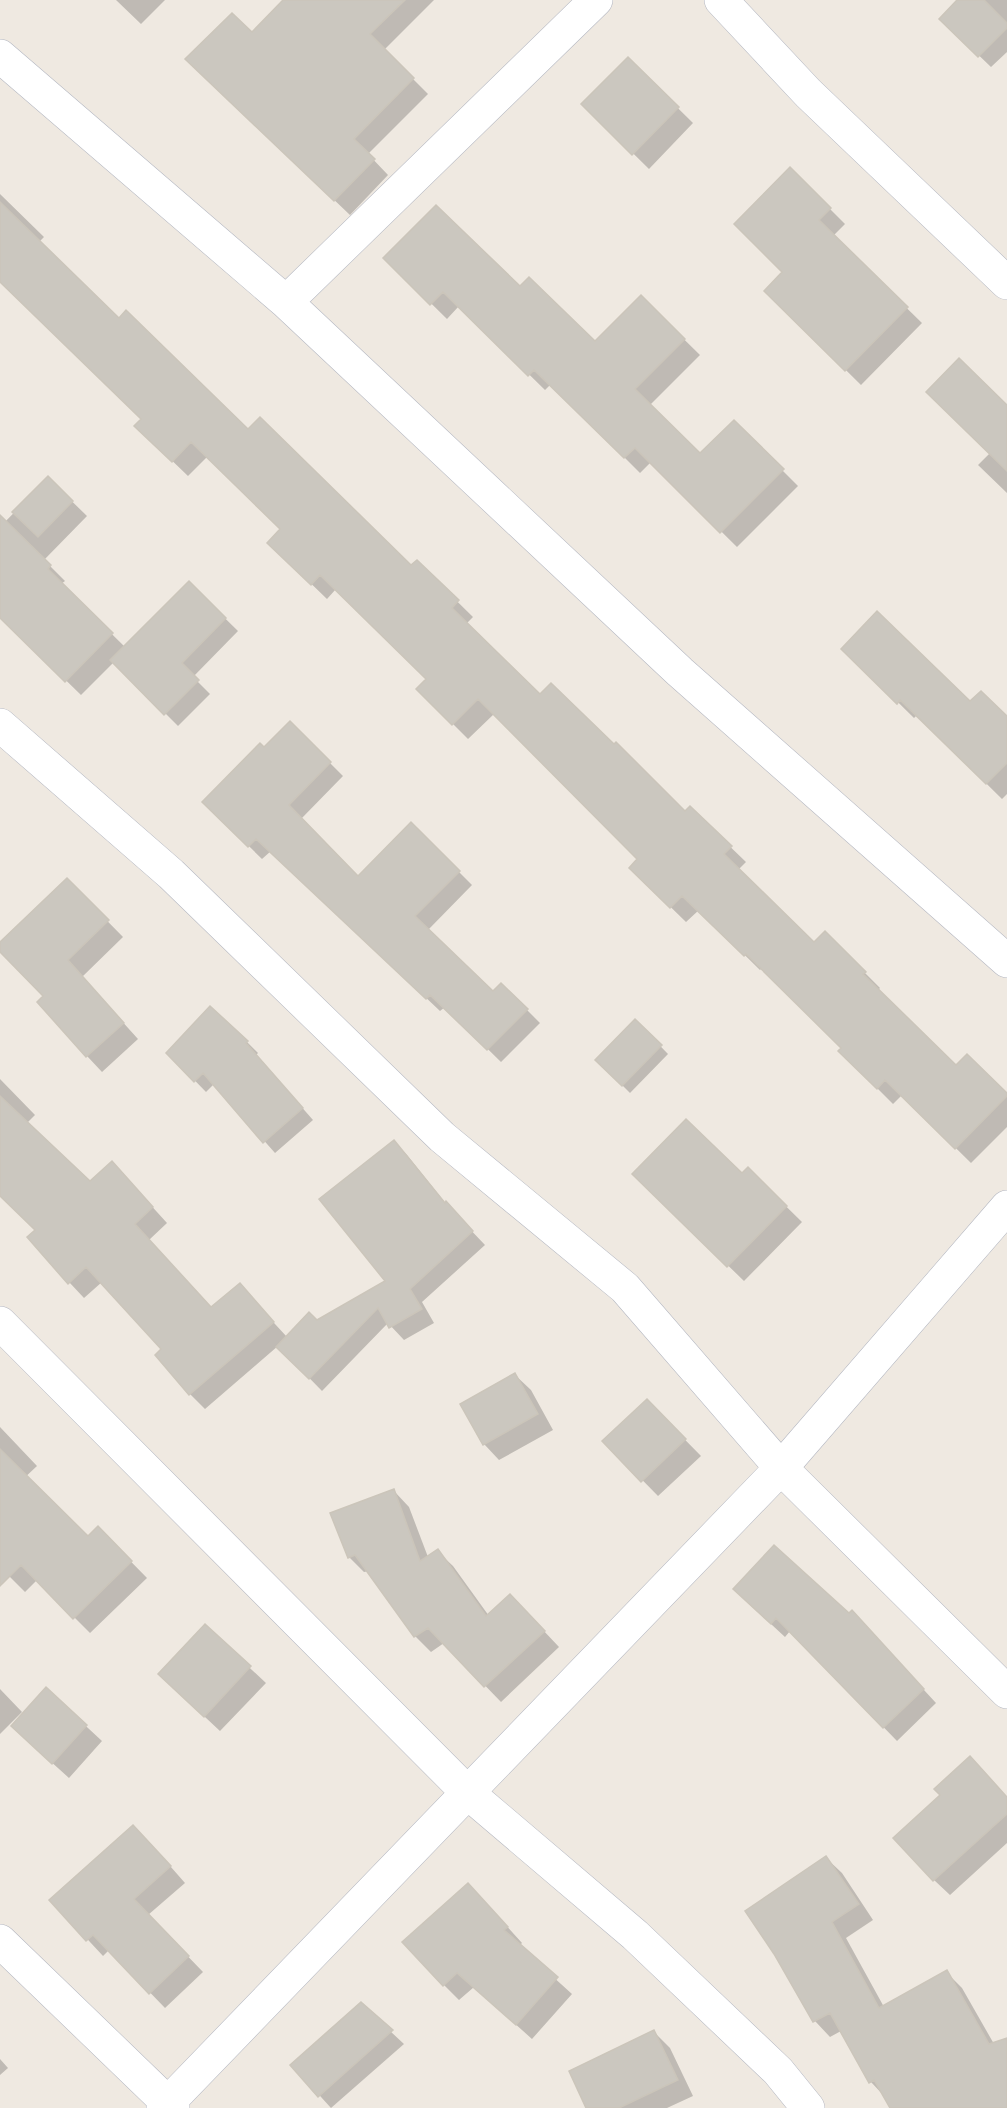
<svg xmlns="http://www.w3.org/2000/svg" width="1007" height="2108" font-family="'Asap Condensed',sans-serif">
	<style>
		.shadow { fill: #0003 }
		.building { fill: #cbc7bf; stroke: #cbc5ba; stroke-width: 1.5 }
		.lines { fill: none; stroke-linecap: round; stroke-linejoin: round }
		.street-casing { stroke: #b4b7c1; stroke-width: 34 }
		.street { stroke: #fff; stroke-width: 33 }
	</style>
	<rect width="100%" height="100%" fill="#efe9e1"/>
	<path class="shadow" d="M 116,0 L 165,0 L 141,24 Z
		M 285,0 L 434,0 L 384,50 L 428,94 L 368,154 L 388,175 L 350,215 L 202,74 L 252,34 Z
		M 960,0 L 1007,0 L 1007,52 L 991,67 L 941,19 Z
		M 628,59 L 693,123 L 649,169 L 583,104 Z
		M 790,169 L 845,224 L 833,236 L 922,323 L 861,385 L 766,291 L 784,272 Z
		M 0,194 L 44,237 L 39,242 L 119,320 L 411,567 L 417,562 L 473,617 L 466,624 L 540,697 L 686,813 L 690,808 L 746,862 L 738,870 L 814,945 L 825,933 L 880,988 L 878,990 L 956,1067 L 1007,1095 L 1007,1127 L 971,1163 L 902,1095 L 893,1104 L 840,1051 L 843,1048 L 762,968 L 760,970 L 699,910 L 686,922 L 646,883 L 639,859 L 494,714 L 468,739 L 418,689 L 428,679 L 336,589 L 327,599 L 269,543 L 282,529 L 208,456 L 188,476 L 136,426 L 143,419 L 0,265 Z
		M 385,258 L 520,288 L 595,343 L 641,297 L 700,355 L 650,405 L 700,455 L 734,422 L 798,486 L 737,547 L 651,462 L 640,473 L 551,384 L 545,390 L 459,306 L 447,319 Z
		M 1007,407 L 1007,493 L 978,465 L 990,453 Z
		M 48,478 L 87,516 L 44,560 L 65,581 L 61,584 L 125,647 L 189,583 L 238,631 L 193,677 L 210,694 L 178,726 L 114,662 L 81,695 L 0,616 L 0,527 Z
		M 843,648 L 1007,718 L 1007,794 L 1002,799 L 917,715 L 914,718 Z
		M 290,723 L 343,776 L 301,819 L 358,878 L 411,824 L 472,885 L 428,930 L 493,994 L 527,1010 L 540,1023 L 501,1062 L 445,1007 L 440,1011 L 271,851 L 262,859 L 204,802 L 264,749 Z
		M 67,880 L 123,937 L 82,977 L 138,1039 L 102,1072 L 87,1056 L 45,997 L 0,950 L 0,944 Z
		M 636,1021 L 668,1054 L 630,1093 L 597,1060 Z
		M 247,1042 L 258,1053 L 256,1055 L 313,1120 L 275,1153 L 214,1084 L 206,1092 L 168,1053 Z
		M 0,1079 L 35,1115 L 27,1123 L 90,1183 L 127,1179 L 167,1223 L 149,1240 L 212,1308 L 239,1285 L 287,1337 L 387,1282 L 394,1142 L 407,1155 L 446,1204 L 485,1245 L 422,1302 L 434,1323 L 404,1340 L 388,1323 L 322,1391 L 278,1346 L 205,1409 L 190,1394 L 163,1349 L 102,1282 L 84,1298 L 69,1282 L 37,1230 L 0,1195 Z
		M 748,1169 L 802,1222 L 744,1281 L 634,1174 L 742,1175 Z
		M 515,1375 L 531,1390 L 553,1430 L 499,1460 L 484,1444 Z
		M 647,1401 L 701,1456 L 658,1496 L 604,1441 Z
		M 0,1427 L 37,1466 L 5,1496 L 0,1491 Z
		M 394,1491 L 409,1507 L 428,1557 L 437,1551 L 453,1566 L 489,1616 L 526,1612 L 559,1647 L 501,1702 L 444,1643 L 431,1652 L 416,1637 L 369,1571 L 364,1572 L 349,1557 Z
		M 0,1518 L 88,1538 L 98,1528 L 147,1578 L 90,1633 L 37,1580 L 25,1592 L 0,1567 Z
		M 748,1603 L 849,1615 L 865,1626 L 936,1703 L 897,1741 L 790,1631 L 785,1637 Z
		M 205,1626 L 266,1683 L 220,1731 L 176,1690 Z
		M 0,1689 L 22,1712 L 0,1734 Z
		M 47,1690 L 102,1741 L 69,1778 L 28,1741 Z
		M 1007,1797 L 1007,1843 L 950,1895 L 934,1880 Z
		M 149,1842 L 185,1883 L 148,1915 L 203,1972 L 165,2008 L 109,1950 L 103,1956 L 51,1900 Z
		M 826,1858 L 842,1873 L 873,1920 L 846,1938 L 884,2007 L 946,1972 L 962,1988 L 994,2044 L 1007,2039 L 1007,2108 L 891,2108 L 885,2097 L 871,2082 L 841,2031 L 830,2037 L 815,2021 L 776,1953 Z
		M 483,1900 L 522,1943 L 519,1946 L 572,1994 L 532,2039 L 474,1987 L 459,2000 L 444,1985 Z
		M 361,2004 L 404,2044 L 331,2108 L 292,2065 Z
		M 654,2032 L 670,2048 L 693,2096 L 667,2108 L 587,2108 Z
		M 0,2059 L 8,2068 L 0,2075 Z"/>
	<path class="building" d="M 283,0 L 405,0 L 370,34 L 414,78 L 354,139 L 375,159 L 334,201 L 185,59 L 232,13 L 252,32 Z
		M 957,0 L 984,0 L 1007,23 L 1007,28 L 978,57 L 939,19 Z
		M 628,57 L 679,107 L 632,155 L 581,104 Z
		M 790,167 L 831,208 L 819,220 L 908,307 L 845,371 L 764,291 L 782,272 L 734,224 Z
		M 0,202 L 119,318 L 126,310 L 248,429 L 260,417 L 411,565 L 417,560 L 459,600 L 452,608 L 540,694 L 551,683 L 614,744 L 616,742 L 685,811 L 690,806 L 732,846 L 724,854 L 814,942 L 825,931 L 866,972 L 863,974 L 956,1065 L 967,1054 L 1007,1093 L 1007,1096 L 955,1149 L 885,1080 L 877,1089 L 838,1051 L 841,1048 L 746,954 L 744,956 L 682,896 L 670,908 L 629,868 L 637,859 L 478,699 L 452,725 L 416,689 L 426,679 L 320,575 L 311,585 L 267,543 L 280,529 L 191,442 L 172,462 L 134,426 L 141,419 L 0,282 Z
		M 436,205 L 520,286 L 529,277 L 595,341 L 641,295 L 685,339 L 635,389 L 700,453 L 734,420 L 784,469 L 720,533 L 635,448 L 624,458 L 534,370 L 528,376 L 443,292 L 430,305 L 383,258 Z
		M 959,358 L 1007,405 L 1007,471 L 926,392 Z
		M 48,476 L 73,501 L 38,537 L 12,512 Z
		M 0,515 L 51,565 L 48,569 L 113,633 L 65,682 L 0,618 Z
		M 189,581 L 226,618 L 182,663 L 199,680 L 164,715 L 110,660 Z
		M 877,611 L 970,701 L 981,691 L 1007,716 L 1007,763 L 986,784 L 900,700 L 897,704 L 841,649 Z
		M 290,721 L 331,762 L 289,805 L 358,876 L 411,822 L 460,871 L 415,916 L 493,991 L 501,983 L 528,1009 L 487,1050 L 430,995 L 426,999 L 256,839 L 248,847 L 202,802 L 260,743 L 264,747 Z
		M 67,878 L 109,920 L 68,960 L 124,1023 L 86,1057 L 37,1002 L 43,996 L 0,952 L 0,942 Z
		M 210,1006 L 248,1041 L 246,1043 L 303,1108 L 263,1143 L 203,1073 L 194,1082 L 166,1053 Z
		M 635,1019 L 662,1045 L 622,1086 L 595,1060 Z
		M 0,1096 L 90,1181 L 112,1161 L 153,1207 L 135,1224 L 211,1307 L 240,1283 L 274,1322 L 189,1395 L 155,1355 L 161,1349 L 86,1267 L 68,1284 L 27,1237 L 35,1230 L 0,1196 Z
		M 686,1119 L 742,1173 L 748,1167 L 787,1206 L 727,1267 L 632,1174 Z
		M 394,1140 L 445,1203 L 446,1201 L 473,1231 L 410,1289 L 422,1309 L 389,1328 L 378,1308 L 309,1379 L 276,1347 L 309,1312 L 317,1320 L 385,1281 L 319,1199 Z
		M 515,1373 L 538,1414 L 483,1445 L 460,1404 Z
		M 647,1399 L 686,1439 L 641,1482 L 602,1441 Z
		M 0,1449 L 88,1536 L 98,1526 L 132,1561 L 73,1619 L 21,1565 L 0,1586 Z
		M 394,1489 L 420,1561 L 438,1549 L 486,1616 L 510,1594 L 545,1631 L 484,1687 L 428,1628 L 414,1637 L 355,1555 L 348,1558 L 330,1513 Z
		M 774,1545 L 849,1613 L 852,1610 L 924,1689 L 883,1728 L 776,1618 L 771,1624 L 733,1589 Z
		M 205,1624 L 251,1666 L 204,1717 L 158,1674 Z
		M 46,1687 L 87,1725 L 52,1764 L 11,1726 Z
		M 970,1756 L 1007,1797 L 1007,1814 L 933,1881 L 893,1838 L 940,1795 L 934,1789 Z
		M 133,1825 L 171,1866 L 134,1899 L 189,1956 L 149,1994 L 93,1935 L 86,1941 L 49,1900 Z
		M 826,1856 L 859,1904 L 832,1922 L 879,2008 L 947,1970 L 989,2044 L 1007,2038 L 1007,2108 L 890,2108 L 874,2080 L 869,2083 L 830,2013 L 813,2022 L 774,1954 L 745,1911 Z
		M 468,1883 L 508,1927 L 504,1930 L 558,1977 L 516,2025 L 457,1973 L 443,1986 L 402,1942 Z
		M 361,2002 L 393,2030 L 318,2097 L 290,2065 Z
		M 654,2030 L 678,2080 L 619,2108 L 586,2108 L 569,2071 Z"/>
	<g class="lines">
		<g class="street-casing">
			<path id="street" d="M 721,0 L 808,93 L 1007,283
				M 0,56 L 286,302 L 680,672 L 1007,961
				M 286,302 L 596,0
				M 0,725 L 171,874 L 442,1137 L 625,1288 L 781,1468 L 1007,1692
				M 0,1323 L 468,1793 L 635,1935 L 778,2071 L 808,2108
				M 0,1941 L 173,2108
				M 163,2108 L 781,1468 L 1007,1207"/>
		</g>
		<use href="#street" class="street"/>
	</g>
</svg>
